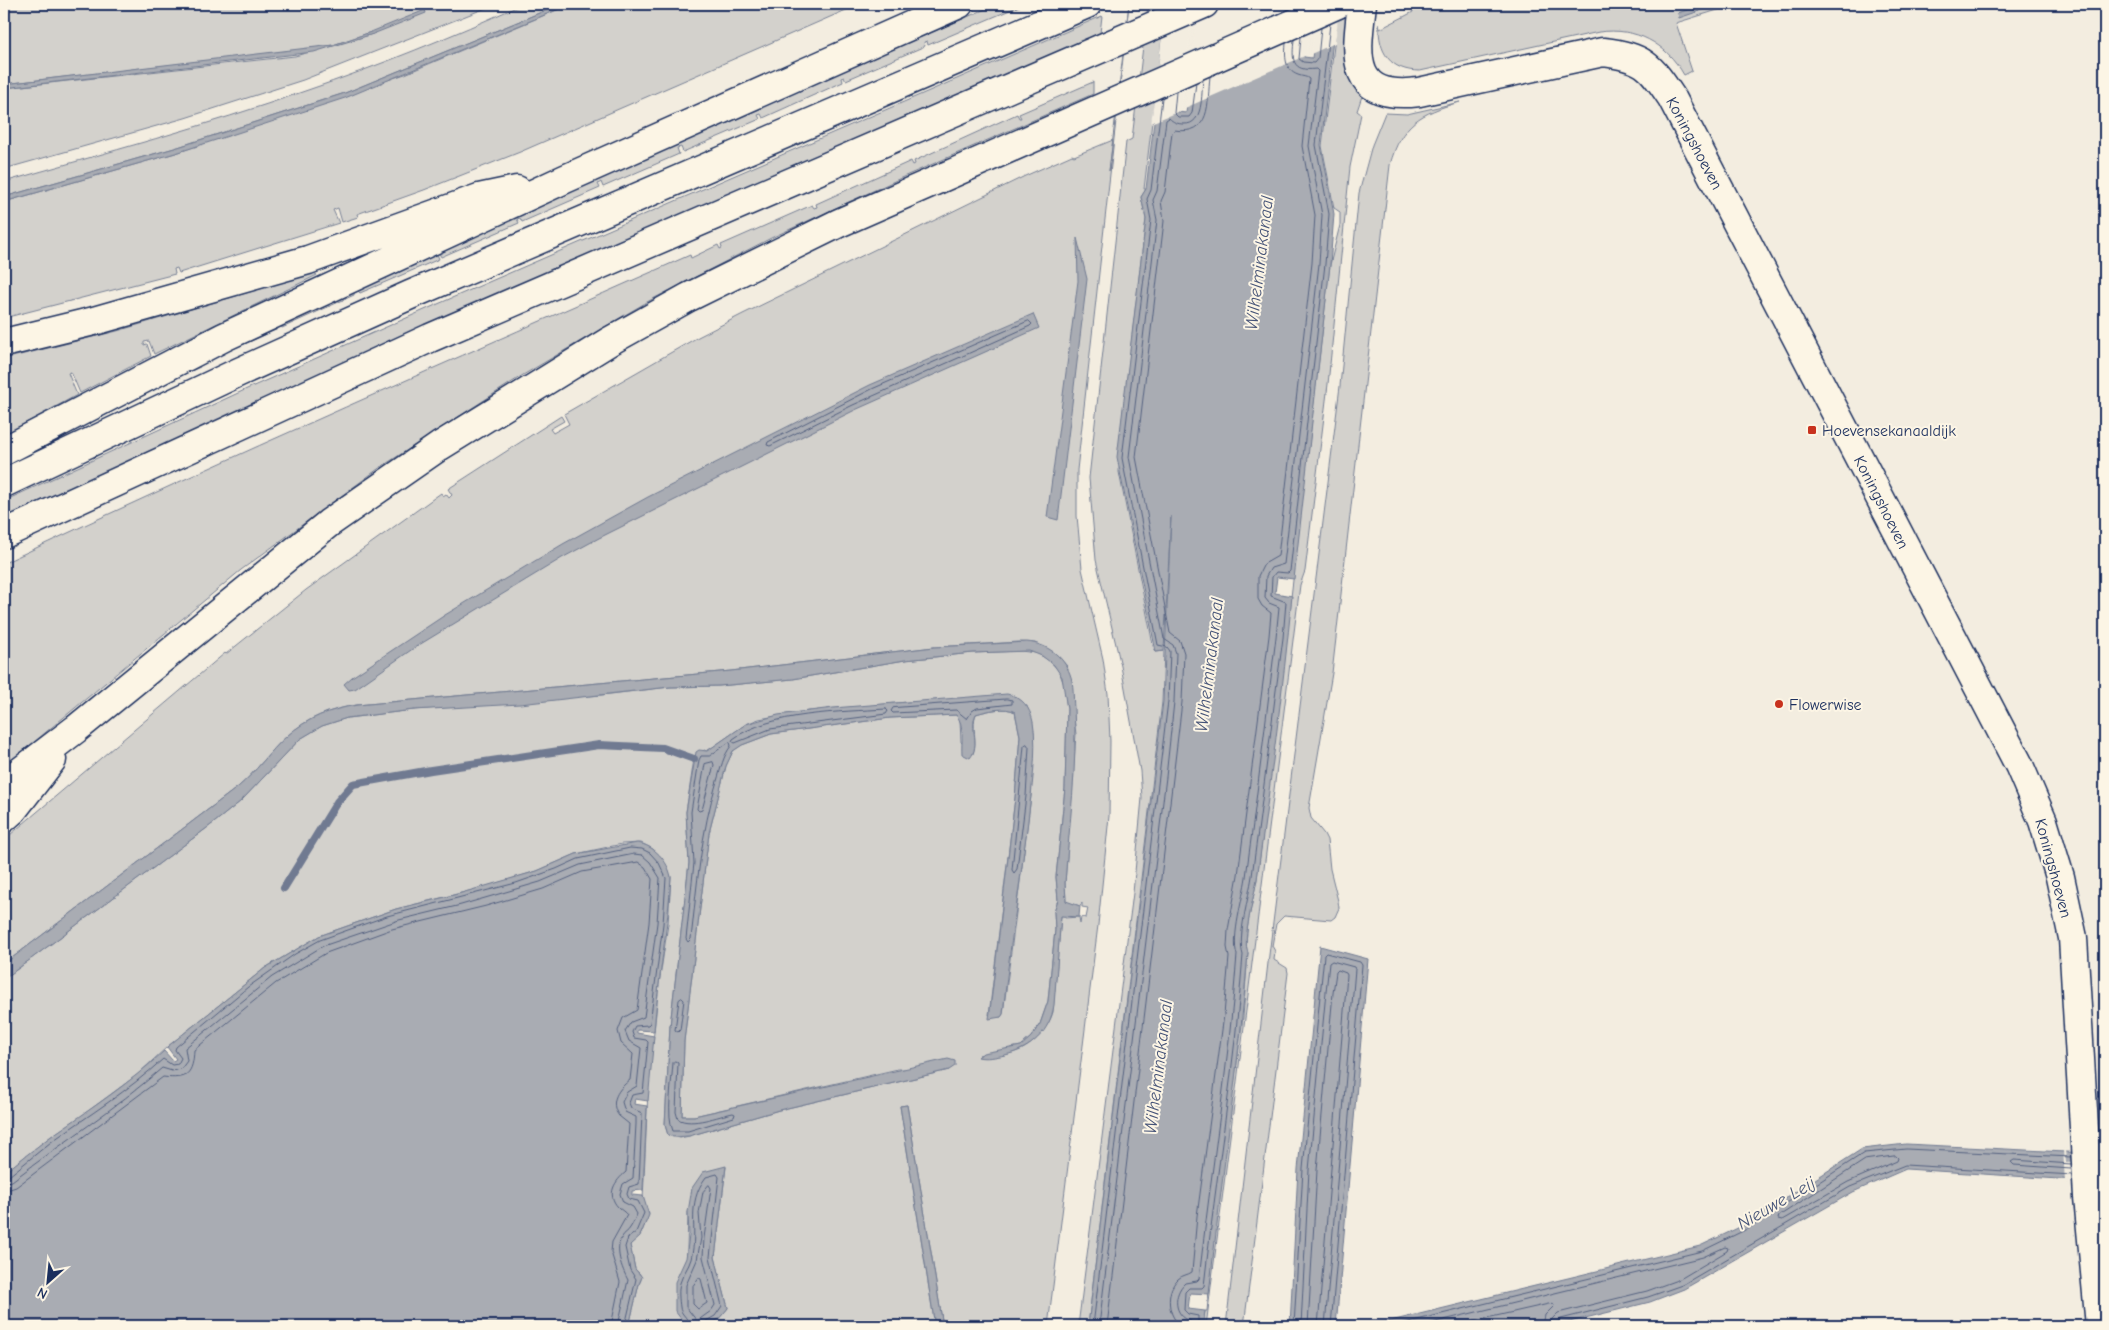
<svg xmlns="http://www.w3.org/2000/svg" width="2109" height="1330" font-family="'Comic Neue',sans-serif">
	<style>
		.green { fill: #d3d1cc; stroke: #778095; fill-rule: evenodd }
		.water { fill: #a9acb3; stroke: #707a91 }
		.pier { fill: #f3ede0 }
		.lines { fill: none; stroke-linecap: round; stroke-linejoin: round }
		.shore { stroke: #546180; stroke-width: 1 }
		.stream { stroke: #707a91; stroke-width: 8 }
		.tertiary-casing { stroke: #1b2f5e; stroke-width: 31 }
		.motorway-casing { stroke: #1b2f5e; stroke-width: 31 }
		.tertiary { stroke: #fcf5e5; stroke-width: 28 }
		.motorway { stroke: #fcf5e5; stroke-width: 28 }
		.poi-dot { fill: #c8321e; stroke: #fcf5e5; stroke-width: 2 }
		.labels { text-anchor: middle; stroke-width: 4; stroke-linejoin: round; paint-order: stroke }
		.street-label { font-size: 16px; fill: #1b2f5e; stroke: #fcf5e5 }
		.poi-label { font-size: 16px; fill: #1b2f5e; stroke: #fcf5e5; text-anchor: start }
		.water-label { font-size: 18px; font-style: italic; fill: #465478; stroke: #fcf5e5 }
	</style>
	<rect width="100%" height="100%" fill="#f3ede0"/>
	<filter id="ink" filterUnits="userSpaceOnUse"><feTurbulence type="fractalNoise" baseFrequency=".02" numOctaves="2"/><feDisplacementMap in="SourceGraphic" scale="10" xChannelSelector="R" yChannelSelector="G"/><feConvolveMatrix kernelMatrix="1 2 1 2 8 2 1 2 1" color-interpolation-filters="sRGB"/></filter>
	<g filter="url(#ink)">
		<path class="green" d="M 4,4 L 496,4 L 303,80 L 185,118 L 4,169 L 4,88 L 295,56 L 373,34 L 371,32 L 333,45 L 307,49 L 4,84 Z
			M 523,4 L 561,4 L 345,93 L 178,147 L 4,197 L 4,182 C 105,153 206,126 305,91 C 379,66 452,36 523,4 Z
			M 571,4 L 851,4 L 853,7 L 520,152 L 424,190 L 357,214 L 358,217 L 342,222 L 338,208 L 333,210 L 339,223 L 179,273 L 177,268 L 174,269 L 175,274 L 4,318 L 4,202 L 179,152 L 405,74 Z
			M 997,4 L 1024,4 L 928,45 L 927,41 L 924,42 L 925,46 L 846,80 L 844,77 L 842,78 L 843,82 L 763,118 L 761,114 L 758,115 L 760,119 L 683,152 L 681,147 L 677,148 L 679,154 L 603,187 L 601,182 L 598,184 L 600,188 L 522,222 L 520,218 L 517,219 L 519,223 L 441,257 L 439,253 L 437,254 L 439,259 L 360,293 L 358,291 L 354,293 L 354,295 L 282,328 L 280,325 L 276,327 L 278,329 L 204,362 L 199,366 L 200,367 L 127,400 L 141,388 L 449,242 Z
			M 1129,4 L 1077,470 L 1077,516 L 1082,569 L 1103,659 L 1108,694 L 1110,741 L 1109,816 L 1098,925 L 1048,1326 L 943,1326 L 907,1105 L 900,1106 L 935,1326 L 705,1326 L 718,1320 L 728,1308 L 715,1257 L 726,1167 L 688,1212 L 685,1324 L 698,1326 L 629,1326 L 639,1284 L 641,1280 L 640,1274 L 635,1269 L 630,1245 L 641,1234 L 649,1214 L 643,1200 L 648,1090 L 659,984 L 668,924 L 671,877 L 663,860 L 653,849 L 641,843 L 622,844 L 576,854 L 537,871 L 481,888 L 396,909 L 319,936 L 265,968 L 167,1047 L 137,1075 L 80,1117 L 50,1137 L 4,1173 L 4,979 L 215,822 L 241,801 L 300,739 L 322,726 L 347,718 L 414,710 L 602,695 L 670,687 L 719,686 L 793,679 L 905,660 L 973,653 L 1021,651 L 1036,653 L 1049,660 L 1059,671 L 1064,685 L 1067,709 L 1065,788 L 1056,877 L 1058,900 L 1054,911 L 1055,930 L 1048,1001 L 1040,1024 L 1031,1037 L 1021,1046 L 979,1055 C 1004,1057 1026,1054 1042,1032 C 1047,1025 1051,1020 1053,1012 L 1061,916 L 1063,915 L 1065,918 L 1079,917 L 1080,924 L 1081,917 L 1086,918 L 1088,908 L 1082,907 L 1082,903 L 1080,906 L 1066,902 L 1065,883 L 1076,734 L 1067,666 L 1056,654 L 1035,643 L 1019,642 L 934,647 L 731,671 L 357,705 C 331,709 307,718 287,736 C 269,752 256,772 238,787 L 4,964 L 4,840 L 225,653 L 226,654 L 306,590 L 441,493 L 443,496 L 446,494 L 449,498 L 452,495 L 448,489 L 561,416 L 564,421 L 550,429 L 553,433 L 569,424 L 564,414 L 698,337 L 743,314 L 1025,176 L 1072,155 L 1074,156 L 1113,140 L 1109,171 ZM 908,702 L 1027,706 L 1034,732 L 1031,796 L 1003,1014 L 1001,1017 L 989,1015 L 1015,798 L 1020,736 L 1015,712 C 1006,706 986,711 976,714 C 971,726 978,741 973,754 L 961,742 L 960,720 L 956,715 L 890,718 L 771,734 L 742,745 L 733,751 L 726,766 L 709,833 L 684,1041 L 682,1116 L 694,1116 L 898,1069 L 949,1070 L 779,1110 L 689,1136 L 680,1138 L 668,1135 L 665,1125 L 670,1026 L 689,863 L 686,812 L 694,759 L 704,750 L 707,751 L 746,724 L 759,719 L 799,712 Z
			M 1148,4 L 1166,4 L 1144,189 L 1146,189 L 1141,197 L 1146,219 L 1120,437 L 1119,472 L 1154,650 L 1156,652 L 1164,651 L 1162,702 L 1088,1326 L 1078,1326 L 1133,893 L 1142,798 L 1140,771 L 1121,666 L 1096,560 L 1089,478 L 1126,142 L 1132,139 Z
			M 1339,4 L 1351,4 L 1345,63 L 1350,78 L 1363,93 L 1357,111 L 1361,114 L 1350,167 L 1328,384 L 1305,571 L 1300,585 L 1206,1326 L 1203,1326 L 1205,1311 L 1207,1311 L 1216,1219 L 1243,1017 L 1248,953 C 1242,939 1254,897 1257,879 C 1259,863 1261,847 1263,831 C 1286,642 1308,453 1330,265 L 1340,225 L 1340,212 L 1334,208 L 1322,146 Z
			M 1415,4 L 1705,4 L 1678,13 L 1679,17 L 1720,4 L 1737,4 L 1676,23 L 1692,71 L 1684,75 C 1666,43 1636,27 1599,32 L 1420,71 C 1390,71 1378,52 1379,24 L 1380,29 L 1413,12 L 1412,10 L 1418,7 L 1418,5 L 1406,10 L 1406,8 Z
			M 1102,16 L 1100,33 L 396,340 L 4,519 L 4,501 L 249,388 L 438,304 Z
			M 1093,82 L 1093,94 L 903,177 L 771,238 L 647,302 L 523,375 L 378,469 L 241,570 L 4,767 L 4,563 C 230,456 460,357 690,255 L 691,258 L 718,245 L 720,249 L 722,248 L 721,245 L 812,205 L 814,208 L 817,207 L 816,204 L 911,161 L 913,165 L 915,164 L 914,161 L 1017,114 L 1019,118 L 1021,118 L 1019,114 Z
			M 1460,102 C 1420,113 1401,124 1390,165 L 1332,673 L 1309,808 L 1311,818 L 1324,834 L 1327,840 L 1330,869 L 1338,901 L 1339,908 L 1335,917 L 1331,920 L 1284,916 L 1276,924 L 1272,946 L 1275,951 L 1274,960 L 1287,968 L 1288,973 L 1244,1326 L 1226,1326 L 1268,963 L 1340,386 L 1359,193 L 1372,145 L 1385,113 L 1407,114 Z
			M 314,273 L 317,275 L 154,354 L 149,341 L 144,342 L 144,345 L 147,344 L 151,356 L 80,393 L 71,372 L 68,373 L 77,395 L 4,435 L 4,359 L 117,331 Z"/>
		<path class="water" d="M 561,4 L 571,4 L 345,98 L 179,152 L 4,202 L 4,197 L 178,147 L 345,93 Z
			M 1168,4 L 1191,4 L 1178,112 L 1186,113 L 1200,4 L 1310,4 L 1304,57 L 1312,58 L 1319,4 L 1337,4 L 1321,145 L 1334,214 L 1330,265 L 1294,579 L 1277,577 L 1275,593 L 1292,596 C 1283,690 1270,785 1257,879 C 1254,897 1242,939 1248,953 C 1239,1067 1221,1180 1209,1294 L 1190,1293 L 1188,1309 L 1205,1311 L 1203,1326 L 1088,1326 L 1163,701 L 1171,516 L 1164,651 L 1156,652 L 1117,457 L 1146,219 L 1141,197 L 1146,189 Z
			M 1705,4 L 1720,4 L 1679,18 L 1678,13 Z
			M 425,10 L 426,13 L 373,34 L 314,52 L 4,88 L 4,84 L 333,45 L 371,32 Z
			M 1077,238 L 1087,279 L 1058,520 L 1047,517 L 1078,281 Z
			M 1033,314 L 1039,328 L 855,410 L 599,538 L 562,558 L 414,648 L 355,689 L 349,690 L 344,684 L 352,677 L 445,615 L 563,544 L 648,497 L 870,385 Z
			M 1027,642 C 1046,644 1063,655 1070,674 C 1074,684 1073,697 1074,708 C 1078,766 1069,825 1065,883 L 1066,901 L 1080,906 L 1079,917 L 1061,916 L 1054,1005 C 1050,1032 1031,1049 1005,1055 C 996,1057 986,1059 978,1057 L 983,1053 L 1021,1046 L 1031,1037 L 1040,1024 L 1048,1001 L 1055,930 L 1054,911 L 1058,900 L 1056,877 L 1065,788 L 1067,709 L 1062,677 L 1054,665 L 1042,656 L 1029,651 L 973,653 L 905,660 L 793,679 L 719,686 L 670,687 L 520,704 L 414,710 L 347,718 L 322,726 L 300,739 L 241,801 L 215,822 L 4,979 L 4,964 L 238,787 C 256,772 269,752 287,736 C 307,718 331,709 357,705 L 731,671 L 934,647 Z
			M 1007,694 C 1022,697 1030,707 1033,722 C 1038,750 1031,793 1028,821 C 1020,885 1009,950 1003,1014 L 1001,1017 L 989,1019 L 1015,798 L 1020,736 L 1015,712 C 1006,706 986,711 976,714 C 969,728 981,745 970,758 L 962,754 C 961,742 965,724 956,715 L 890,718 L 771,734 L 742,745 L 733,751 L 726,766 L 709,833 L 684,1041 L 682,1116 L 694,1116 L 948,1059 L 955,1061 L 955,1066 L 949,1070 L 779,1110 L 689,1136 L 673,1137 L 668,1135 L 665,1125 L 670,1026 L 689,863 L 686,812 L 696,752 L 699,750 L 707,751 L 746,724 L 778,715 L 833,708 Z
			M 637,843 C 654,845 668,861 671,877 C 668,929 658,980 654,1031 L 637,1030 L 637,1033 L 654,1036 L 648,1101 L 635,1099 L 634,1104 L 647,1106 L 643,1190 L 632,1191 L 632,1195 L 643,1196 L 649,1215 L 640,1236 L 630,1245 L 635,1269 L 642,1277 L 639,1284 L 629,1326 L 4,1326 L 4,1173 C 19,1161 34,1149 50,1137 C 89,1110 129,1084 164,1051 L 173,1061 L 176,1059 L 167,1047 L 265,968 L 319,936 L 396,909 L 458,894 L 537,871 L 576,854 Z
			M 1320,946 L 1368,959 L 1336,1326 L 1290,1326 L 1298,1169 Z
			M 907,1105 L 943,1326 L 935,1326 L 900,1106 Z
			M 1906,1144 L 2105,1154 L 2105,1182 L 1906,1169 L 1853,1192 L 1684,1289 L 1650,1302 L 1553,1326 L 1370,1326 L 1700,1246 L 1742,1226 L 1862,1149 Z
			M 726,1166 L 715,1257 L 728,1308 C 714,1326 707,1328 685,1324 L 675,1311 L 675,1282 L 686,1258 L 689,1236 L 688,1212 L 692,1188 L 703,1172 Z"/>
		<path class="pier" d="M 1166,4 L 1194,4 L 1182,110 L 1151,123 Z
			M 1198,4 L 1313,4 L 1307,55 L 1185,108 Z
			M 1317,4 L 1340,4 L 1335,43 L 1311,54 Z
			M 2063,1149 L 2065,1149 L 2066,1162 L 2105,1160 L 2105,1185 L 2065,1182 Z"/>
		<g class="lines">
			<path class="shore" d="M 1301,37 L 1299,59 L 1303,62 L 1314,63 L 1318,58 L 1321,28
				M 1176,92 L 1174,113 L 1178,117 L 1189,117 L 1192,113 L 1196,83
				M 1029,321 L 1032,324 L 1030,326 L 853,405 L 770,446 L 767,445 L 768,442 L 872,389 Z
				M 1007,699 L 1012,700 L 1012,704 L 977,708 L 972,711 L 967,719 L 956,710 L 893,713 L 891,711 L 893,708 Z
				M 886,709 L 888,711 L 886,714 L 770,729 L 735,743 L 732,741 L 733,739 C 769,712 842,712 886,709 Z
				M 730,742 L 731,746 C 723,756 721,768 717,781 C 701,832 697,886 691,939 L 688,942 L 686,939 L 694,863 L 691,812 L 699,760 L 701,756 L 709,756 Z
				M 1027,744 L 1029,747 L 1026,796 L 1017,869 L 1014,873 L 1012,870 L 1024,746 Z
				M 713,762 L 714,765 L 702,810 L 699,811 L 697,809 L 705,764 Z
				M 682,998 L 684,1000 L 680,1030 L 678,1032 L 675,1030 L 679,1000 Z
				M 675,1061 L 678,1063 L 676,1112 L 678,1119 C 692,1127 718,1116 733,1113 L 735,1114 L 734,1117 L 688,1131 L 673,1131 C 666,1115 672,1081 673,1063 Z
				M 1896,1156 L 1898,1158 L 1897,1161 L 1848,1182 L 1782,1220 L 1778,1219 L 1779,1216 L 1865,1160 Z
				M 2071,1164 L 2014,1160 L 2011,1162 L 2014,1165 L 2071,1169
				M 4,1177 L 9,1176 C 23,1165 37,1153 51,1142 C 89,1115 128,1091 163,1059 L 172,1065 L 178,1064 L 181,1058 L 175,1050 L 176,1047 L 248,987 L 295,954 L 320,940 L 387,916 L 516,883 L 556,869 L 578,859 L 630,848 L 642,849 L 650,853 L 659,863 L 666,878 L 663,924 L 650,1023 L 648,1025 L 635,1026 L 632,1032 L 634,1038 L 646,1040 L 648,1042 L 643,1093 L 632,1095 L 629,1103 L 631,1108 L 642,1113 L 639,1184 L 629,1187 L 627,1194 L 629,1199 L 638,1201 L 644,1213 L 636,1232 L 628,1238 L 625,1247 L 630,1270 L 636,1279 L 625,1326
				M 4,1183 L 12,1181 C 62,1143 115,1109 162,1068 L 172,1071 L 181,1069 L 187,1061 L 185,1048 L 272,977 L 323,946 L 399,920 L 461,905 L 540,882 L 580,865 L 634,854 L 642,855 L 650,862 L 660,878 L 657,923 L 644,1017 L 631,1022 L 625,1031 L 629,1041 L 641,1048 L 637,1086 L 627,1092 L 622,1102 L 625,1112 L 636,1117 L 636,1124 L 633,1178 L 623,1184 L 620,1194 L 623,1202 L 633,1207 L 637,1214 C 635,1218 633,1224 630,1228 C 628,1232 624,1233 622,1237 C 614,1249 622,1269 628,1280 L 618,1326
				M 709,1185 L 711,1188 L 704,1238 L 703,1257 L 715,1305 L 711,1311 L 697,1321 L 686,1307 L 686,1285 L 697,1260 L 701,1238 L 699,1213 L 703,1192 Z
				M 4,1191 L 16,1187 L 163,1077 C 187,1080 193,1074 194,1050 L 276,983 L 326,953 L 392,929 L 486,906 L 543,889 L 582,872 L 638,862 L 645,867 L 652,879 L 649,923 L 637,1010 L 623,1018 L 618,1031 L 621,1043 L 633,1054 L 630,1080 C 619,1088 608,1102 619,1116 C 622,1119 626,1121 629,1124 L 626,1172 C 615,1181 606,1194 618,1207 C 621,1210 625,1212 627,1215 L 612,1242 L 611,1252 L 620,1282 L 611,1326
				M 699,1278 L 701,1279 L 707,1303 L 698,1309 L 693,1304 L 693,1286 Z
				M 690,1326 C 689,1318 680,1314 680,1307 C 679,1300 678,1290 680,1283 C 682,1275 689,1267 691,1259 C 699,1228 685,1205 706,1177 L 717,1174 L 719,1177 L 710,1257 L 722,1306 L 715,1316 L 706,1321 L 704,1326
				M 1093,1326 L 1168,701 L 1170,651 L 1167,647 L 1158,645 L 1122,458 L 1151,220 L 1147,199 L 1151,190 L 1162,98
				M 1099,1326 L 1166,777 L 1174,702 L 1176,653 L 1173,645 L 1164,639 L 1129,457 L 1157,220 L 1153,200 L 1157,191 L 1166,120 L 1169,118 C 1173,122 1177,124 1184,124 C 1204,125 1201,94 1203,80
				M 1107,1326 L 1173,778 L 1182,702 L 1184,653 L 1180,641 L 1170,633 L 1136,457 L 1164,221 L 1161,201 L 1165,192 L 1172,132 L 1174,130 C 1212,136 1207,104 1210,76
				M 1182,1326 C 1167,1318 1165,1291 1178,1279 C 1182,1275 1188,1275 1192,1272 L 1197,1216 L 1224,1015 L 1229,957 L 1227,947 L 1228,930 L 1238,875 L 1269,636 L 1271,613 L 1262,606 L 1258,599 L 1258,576 L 1264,564 L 1278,556 L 1312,263 L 1315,215 L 1302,146 L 1309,79 C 1306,76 1303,77 1298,75 C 1284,70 1285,56 1286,43
				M 1192,1326 L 1191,1321 C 1173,1316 1173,1294 1185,1283 L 1197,1281 L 1199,1279 C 1211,1171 1229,1064 1237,955 C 1231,937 1243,898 1246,877 C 1257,797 1266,717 1276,637 L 1279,607 L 1269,603 L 1265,598 L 1266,576 L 1271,568 L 1284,564 L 1319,264 L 1322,215 L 1309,146 L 1318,71 L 1316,69 C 1291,72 1292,59 1294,40
				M 1198,1326 L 1198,1316 L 1188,1314 L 1184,1310 L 1185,1292 L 1189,1288 L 1202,1288 L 1204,1286 C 1216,1176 1235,1065 1243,955 C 1237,937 1249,897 1252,876 C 1263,797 1272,717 1283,638 L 1286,602 L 1271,596 L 1272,577 L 1276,572 L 1288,573 L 1290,571 L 1325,264 L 1329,214 L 1316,145 L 1330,24
				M 1294,1326 L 1303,1169 L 1324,955 L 1326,953 L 1360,962 L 1362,965 L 1331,1326
				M 1301,1326 L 1309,1170 L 1326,992 L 1329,963 L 1332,961 L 1354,967 L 1355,969 L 1325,1326
				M 1308,1326 L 1317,1170 L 1333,993 L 1336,972 L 1338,970 L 1346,973 L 1347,975 L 1318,1326
				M 1392,1326 L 1702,1251 L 1745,1230 L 1864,1153 L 1906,1149 L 2071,1157
				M 1419,1326 L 1703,1257 L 1725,1247 L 1728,1248 L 1727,1251 L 1680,1279 L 1647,1291 L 1558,1313 L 1552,1319 L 1550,1326
				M 1452,1326 L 1553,1303 L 1554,1306 L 1545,1315 L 1543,1326
				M 1557,1326 L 1557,1322 L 1561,1319 L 1648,1297 L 1682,1285 L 1850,1187 L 1905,1165 L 2072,1175"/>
			<path class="stream" d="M 284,888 L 337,802 L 353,784 L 431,770 L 599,745 L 663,748 L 694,759"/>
			<g class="tertiary-casing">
				<path id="tertiary" d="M 1362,4 C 1356,55 1348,101 1419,92 L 1603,52 C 1644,57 1650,65 1672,98 L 2019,765 L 2043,821 L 2060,877 L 2073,938 L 2088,1197 L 2100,1326"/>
			</g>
			<g class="motorway-casing">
				<path id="motorway" d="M 4,343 L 94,321 L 308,260 L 479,198 L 517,190
					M 4,451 L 224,337 L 565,179 L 959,4
					M 4,483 L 239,372 L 410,295 L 1087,4
					M 4,534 L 430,338 L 1204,4
					M 4,784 L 76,729 L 329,523 L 440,446 L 610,341 L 689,297 L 839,223 L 1338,4
					M 4,818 L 13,810 L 52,760"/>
			</g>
			<use href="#tertiary" class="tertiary"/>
			<use href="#motorway" class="motorway"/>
		</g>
	</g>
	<g class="poi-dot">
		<rect x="1807" y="425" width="10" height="10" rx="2.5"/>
		<circle cx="1779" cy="704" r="5"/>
	</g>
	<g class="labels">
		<g class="street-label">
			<text transform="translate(1695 143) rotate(62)" y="6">Koningshoeven</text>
			<text transform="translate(1882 502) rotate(63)" y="6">Koningshoeven</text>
			<text transform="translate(2054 868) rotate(75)" y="6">Koningshoeven</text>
		</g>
		<g class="poi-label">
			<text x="1822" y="436">Hoevensekanaaldijk</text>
			<text x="1789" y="710">Flowerwise</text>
		</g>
		<g class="water-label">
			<text transform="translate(1259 263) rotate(-83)" y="6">Wilhelminakanaal</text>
			<text transform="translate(1209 665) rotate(-83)" y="6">Wilhelminakanaal</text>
			<text transform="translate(1158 1067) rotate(-83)" y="6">Wilhelminakanaal</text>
			<text transform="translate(1776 1203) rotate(-30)" y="6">Nieuwe Leij</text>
		</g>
	</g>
	<rect width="2109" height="1330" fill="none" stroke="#fcf5e5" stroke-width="20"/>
	<rect x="10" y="10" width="2089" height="1310" fill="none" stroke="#1b2f5e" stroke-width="2" filter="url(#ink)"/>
	<g transform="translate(48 1282) rotate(207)" stroke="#fcf5e5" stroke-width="4" paint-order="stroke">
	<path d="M0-4L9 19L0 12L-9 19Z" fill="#1b2f5e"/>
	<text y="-8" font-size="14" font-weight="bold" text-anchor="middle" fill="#1b2f5e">N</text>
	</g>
</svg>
